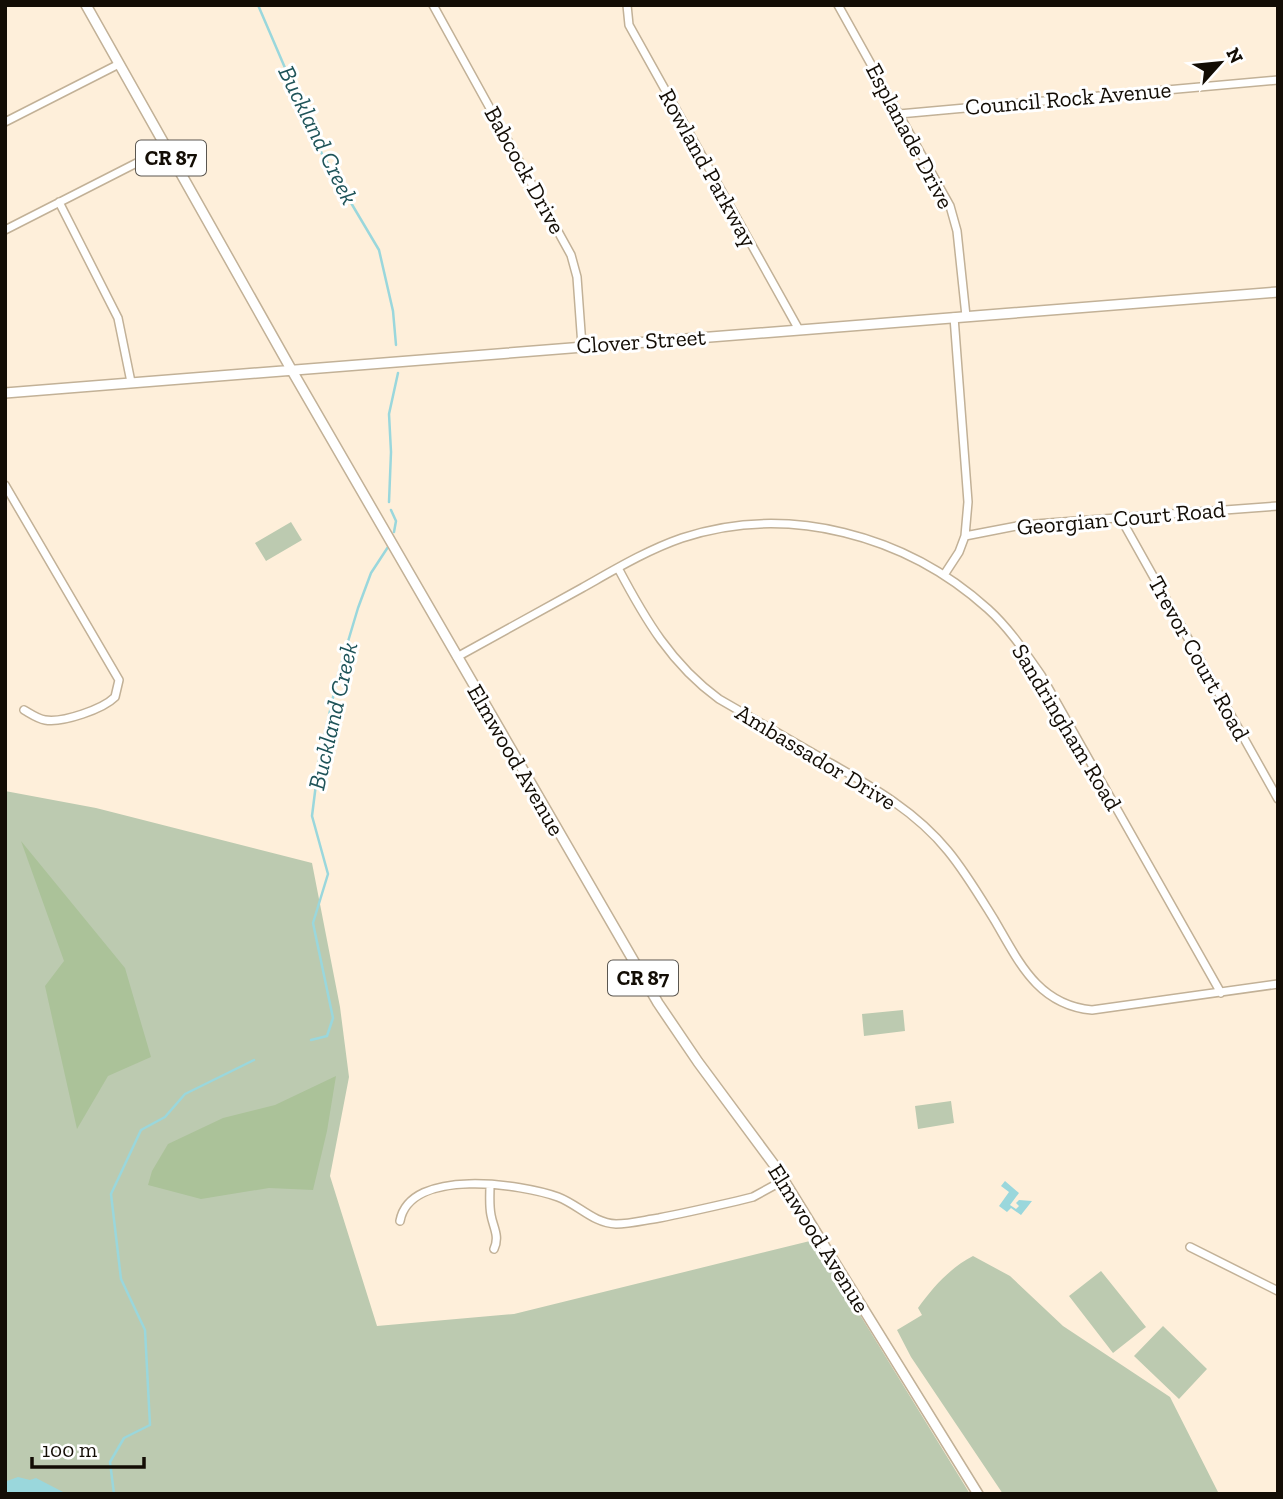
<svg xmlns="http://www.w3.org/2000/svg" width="1283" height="1499" font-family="'Zilla Slab',serif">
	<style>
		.green { fill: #bccab0 }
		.forest { fill: #abc299 }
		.water { fill: #9ad7dc }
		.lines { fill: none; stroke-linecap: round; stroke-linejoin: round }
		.stream { stroke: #9ad7dc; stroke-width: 2.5 }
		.minor-casing { stroke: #c2b197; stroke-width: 10 }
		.major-casing { stroke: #c2b197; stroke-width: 12 }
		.minor { stroke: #fff; stroke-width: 7 }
		.major { stroke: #fff; stroke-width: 9 }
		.labels { text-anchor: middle; stroke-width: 6; stroke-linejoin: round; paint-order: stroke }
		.shield { fill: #fff; stroke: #5a5650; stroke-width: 2 }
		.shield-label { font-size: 21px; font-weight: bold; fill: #130d05 }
		.street-label { font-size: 23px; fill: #130d05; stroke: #fff }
		.water-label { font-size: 24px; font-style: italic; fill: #1f5459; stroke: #fff }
	</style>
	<rect width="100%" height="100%" fill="#feefda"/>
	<path class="green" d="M 291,522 L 302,540 L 266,561 L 255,543 Z
		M 5,791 L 96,808 L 312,863 L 340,1007 L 349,1077 L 330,1176 L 377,1326 L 514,1314 L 814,1240 L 970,1494 L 5,1494 Z
		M 903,1010 L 905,1031 L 864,1036 L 862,1014 Z
		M 951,1101 L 954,1123 L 918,1129 L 915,1106 Z
		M 973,1256 L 1010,1276 L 1063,1326 L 1170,1397 L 1219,1494 L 1003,1494 L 911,1357 L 897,1330 L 922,1315 L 918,1308 C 933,1287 950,1268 973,1256 Z
		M 1101,1271 L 1146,1327 L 1113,1353 L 1069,1296 Z
		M 1163,1326 L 1207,1369 L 1179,1399 L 1134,1356 Z"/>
	<path class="forest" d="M 21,841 L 125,968 L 151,1057 L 108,1076 L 77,1129 L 45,986 L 64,961 Z
		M 336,1076 L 327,1131 L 313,1190 L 269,1188 L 201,1199 L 148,1185 L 152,1171 L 168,1144 L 223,1118 L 275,1105 Z"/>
	<path class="water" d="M 1005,1181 L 1019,1193 L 1010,1205 L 1016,1209 L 1019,1206 L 1016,1203 L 1019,1200 L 1032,1201 L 1021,1215 L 1011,1208 L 1007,1212 L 999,1206 L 1009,1192 L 1001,1186 Z
		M 18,1477 L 30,1480 L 36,1478 L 67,1494 L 5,1494 L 7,1481 Z"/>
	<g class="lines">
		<path class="stream" d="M 258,5 L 322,154 L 379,250 L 393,311 L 396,345
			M 389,502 L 391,452 L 389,414 L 398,373
			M 391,510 L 396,521 L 394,532
			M 311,1040 L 327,1036 L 333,1018 L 313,923 L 328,874 L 312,816 L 319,760 L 338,675 L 358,608 L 371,573 L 388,547
			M 114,1494 L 110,1462 L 124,1438 L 150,1425 L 145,1330 L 121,1279 L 111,1194 L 141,1130 L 165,1117 L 185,1094 L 254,1060"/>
		<g class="minor-casing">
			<path id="minor" d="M 433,5 L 571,255 L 577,277 L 582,346
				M 627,5 L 629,25 L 798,328
				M 838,5 L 950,206 L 957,231 L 966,316
				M 899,114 L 1278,80
				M 5,122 L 119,64
				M 59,202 L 118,318 L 131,382
				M 5,230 L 166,148
				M 5,485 L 119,680 L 115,697 C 103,709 63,723 45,720 C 38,719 31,714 24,710
				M 1120,517 L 1278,799
				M 965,536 L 1022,525 L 1278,506
				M 618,568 C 645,619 671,664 719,699 C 754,719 789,739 825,760 C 869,785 915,810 948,851 C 966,873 980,897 995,921 C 1019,962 1038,1005 1092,1010 L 1278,984
				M 944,575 L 959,552 L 965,536 L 968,502 L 954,317
				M 457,657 C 499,634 541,611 582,588 C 614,570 647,550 682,538 C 788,503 906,535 988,609 C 1009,628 1025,652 1041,675 L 1221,993
				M 490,1185 C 490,1195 489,1205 491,1215 C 493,1227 500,1236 494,1249
				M 400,1221 C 410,1167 522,1184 558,1197 C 579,1205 593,1223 616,1224 C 630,1224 645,1220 659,1218 C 685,1213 711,1207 737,1201 L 753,1197 L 784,1180
				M 1190,1247 L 1278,1291"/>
		</g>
		<g class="major-casing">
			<path id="major" d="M 86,5 L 291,369 L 658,1003 L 698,1062 L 775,1166 L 978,1494
				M 5,393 L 1278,292"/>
		</g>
		<use href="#minor" class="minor"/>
		<use href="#major" class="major"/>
	</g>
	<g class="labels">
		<g class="shield">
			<rect x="136" y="140.5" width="70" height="35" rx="5"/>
			<rect x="608" y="960.5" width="70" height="35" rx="5"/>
		</g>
		<g class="shield-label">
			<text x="171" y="165">CR 87</text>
			<text x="643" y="985">CR 87</text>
		</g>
		<g class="street-label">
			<text transform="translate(1068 98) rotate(-5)" y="8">Council Rock Avenue</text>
			<text transform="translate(910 136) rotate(62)" y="8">Esplanade Drive</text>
			<text transform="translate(708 168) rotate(61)" y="8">Rowland Parkway</text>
			<text transform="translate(525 170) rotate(61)" y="8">Babcock Drive</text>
			<text transform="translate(641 341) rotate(-4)" y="8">Clover Street</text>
			<text transform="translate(1121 518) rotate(-5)" y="8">Georgian Court Road</text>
			<text transform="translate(1199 658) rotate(61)" y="8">Trevor Court Road</text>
			<text transform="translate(1067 727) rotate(59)" y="8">Sandringham Road</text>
			<text transform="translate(816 757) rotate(31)" y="8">Ambassador Drive</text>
			<text transform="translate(516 760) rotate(60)" y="8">Elmwood Avenue</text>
			<text transform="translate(819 1238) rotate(58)" y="8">Elmwood Avenue</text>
		</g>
		<g class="water-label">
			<text transform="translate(318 135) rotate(64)" y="8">Buckland Creek</text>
			<text transform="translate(333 716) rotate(-77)" y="8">Buckland Creek</text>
		</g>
	</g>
	<rect width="1283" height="1499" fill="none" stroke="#130d05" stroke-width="14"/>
	<g transform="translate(1220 63) rotate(63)" stroke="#ffffff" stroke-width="5" paint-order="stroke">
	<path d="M0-5L12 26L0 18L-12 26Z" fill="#130d05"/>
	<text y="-10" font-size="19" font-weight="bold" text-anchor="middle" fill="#130d05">N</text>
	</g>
	<path d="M32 1457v10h112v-10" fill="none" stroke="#130d05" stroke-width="3.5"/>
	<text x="42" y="1457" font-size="21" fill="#130d05" stroke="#ffffff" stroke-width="5" paint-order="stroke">100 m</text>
</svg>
